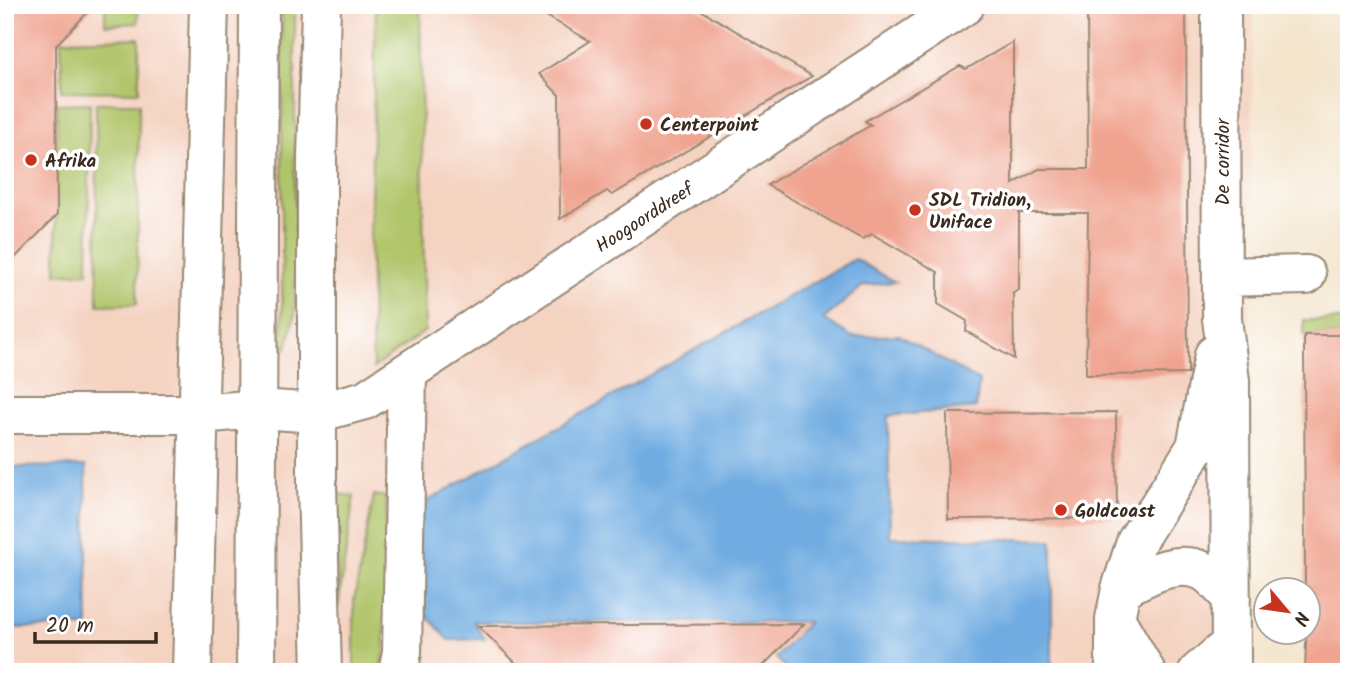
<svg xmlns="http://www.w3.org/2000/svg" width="1354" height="677" font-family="Kalam,sans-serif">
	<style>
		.built { fill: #f4d3c1 }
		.green { fill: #b0c469; stroke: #767744; stroke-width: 2 }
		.water { fill: #6face1; stroke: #556b80; stroke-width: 2 }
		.building { fill: #f0a490 }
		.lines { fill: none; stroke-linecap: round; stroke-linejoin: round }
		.minor-casing { stroke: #988876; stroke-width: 42 }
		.minor { stroke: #fff; stroke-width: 38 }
		.poi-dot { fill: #c8321e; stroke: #fff; stroke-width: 2.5 }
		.labels { text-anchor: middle; stroke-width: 7; stroke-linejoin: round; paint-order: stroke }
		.poi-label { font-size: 19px; font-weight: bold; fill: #3b2a1e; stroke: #fff; text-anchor: start }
		.street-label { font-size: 19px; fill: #3b2a1e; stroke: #fff }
	</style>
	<rect width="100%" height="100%" fill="#fff"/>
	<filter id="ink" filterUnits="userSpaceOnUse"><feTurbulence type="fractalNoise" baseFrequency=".0143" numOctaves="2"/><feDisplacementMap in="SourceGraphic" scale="14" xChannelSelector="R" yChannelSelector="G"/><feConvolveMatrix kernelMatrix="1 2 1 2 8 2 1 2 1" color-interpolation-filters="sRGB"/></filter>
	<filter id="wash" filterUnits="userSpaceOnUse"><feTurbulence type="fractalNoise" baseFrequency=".00686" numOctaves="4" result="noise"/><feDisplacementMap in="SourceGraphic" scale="28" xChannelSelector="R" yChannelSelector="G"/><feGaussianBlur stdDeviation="1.57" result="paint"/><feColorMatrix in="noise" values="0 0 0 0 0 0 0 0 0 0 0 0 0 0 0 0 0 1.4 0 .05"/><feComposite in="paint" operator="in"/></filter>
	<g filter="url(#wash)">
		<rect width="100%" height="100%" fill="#f4e5cd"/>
		<path class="built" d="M 5,5 L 1254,5 L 1243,672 L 5,672 Z"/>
		<path class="green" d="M 105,5 L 138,5 L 138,23 L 105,25 Z
			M 282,5 L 295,5 L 295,315 L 287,348 L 282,349 Z
			M 376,5 L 420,5 L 425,331 L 373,368 L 370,244 Z
			M 139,38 L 139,92 L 62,91 L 61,40 Z
			M 90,103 L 88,272 L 56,274 L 57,104 Z
			M 96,103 L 139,103 L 137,304 L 98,305 Z
			M 1304,320 L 1349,320 L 1349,335 L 1304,335 Z
			M 336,494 L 354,496 L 338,607 Z
			M 374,495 L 386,497 L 385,652 L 380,672 L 354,672 L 354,601 Z"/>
		<path class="water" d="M 855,259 L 895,282 L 863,286 L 824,319 L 852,337 L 899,335 L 979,381 L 976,408 L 888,416 L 890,537 L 1052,540 L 1052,672 L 790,672 L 776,658 L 808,622 L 474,622 L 485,639 L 449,640 L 415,603 L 415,508 Z
			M 86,466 L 88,627 L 11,628 L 9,467 Z"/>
		<g id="blocks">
			<path class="building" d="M 5,5 L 95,5 L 56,45 L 57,215 L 5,268 Z
				M 527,5 L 692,5 L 812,76 L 612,195 L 607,191 L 560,219 L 559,95 L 539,74 L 590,41 Z
				M 1087,5 L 1186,5 L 1188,374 L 1086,375 L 1088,213 L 1019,213 L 1019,290 L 1013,293 L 1014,359 L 966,331 L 967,321 L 938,304 L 938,272 L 872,234 L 862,239 L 767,185 L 871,125 L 865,121 L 960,66 L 966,69 L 1013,42 L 1013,184 L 1039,169 L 1088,169 Z
				M 1304,335 L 1349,335 L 1349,672 L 1305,672 L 1308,590 L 1305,590 Z
				M 1116,412 L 1117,518 L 948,519 L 947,413 Z
				M 804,624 L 757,672 L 525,672 L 478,626 Z"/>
		</g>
	</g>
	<g filter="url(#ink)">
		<use href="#blocks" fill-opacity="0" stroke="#988876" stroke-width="2"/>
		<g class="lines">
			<g class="minor-casing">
				<path id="minor" d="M 321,5 L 317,159 L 317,484 L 322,672
					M 1221,5 L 1222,319 L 1230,381 L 1231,672
					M 1222,277 L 1306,275
					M 5,414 L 199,414 L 259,409 L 317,413 L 365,400 L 965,5
					M 1121,589 C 1145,577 1175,558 1203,571 C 1213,576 1223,590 1231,597
					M 1116,620 L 1146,672
					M 192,672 L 209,5
					M 256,672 L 259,5
					M 398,672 L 402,652 L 407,373
					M 1115,672 L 1115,619 L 1121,589 L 1136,542 L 1196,447 L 1214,355
					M 1198,672 L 1231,644"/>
			</g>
			<use href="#minor" class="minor"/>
		</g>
	</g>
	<g class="poi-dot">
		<circle cx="646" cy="124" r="7"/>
		<circle cx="31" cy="160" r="7"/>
		<circle cx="915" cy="210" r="7"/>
		<circle cx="1061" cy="510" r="7"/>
	</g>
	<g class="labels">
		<g class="poi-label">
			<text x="660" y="131">Centerpoint</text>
			<text x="45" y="167">Afrika</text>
			<text x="929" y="206">SDL Tridion,<tspan x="929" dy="22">Uniface</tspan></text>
			<text x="1075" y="517">Goldcoast</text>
		</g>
		<g class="street-label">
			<text transform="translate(1222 162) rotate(-90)" y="7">De corridor</text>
			<text transform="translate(644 217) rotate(-33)" y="7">Hoogoorddreef</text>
		</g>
	</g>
	<rect width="1354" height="677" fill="none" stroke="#fff" stroke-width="28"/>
	<g transform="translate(1287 611) rotate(119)"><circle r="33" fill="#ffffff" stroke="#b1aaa5" stroke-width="2"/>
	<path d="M0-5L12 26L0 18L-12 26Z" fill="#c8321e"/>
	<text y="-10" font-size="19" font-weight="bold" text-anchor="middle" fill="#3b2a1e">N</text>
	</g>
	<path d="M35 632v10h121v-10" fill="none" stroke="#3b2a1e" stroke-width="3.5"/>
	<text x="46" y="632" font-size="21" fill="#3b2a1e" stroke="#ffffff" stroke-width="5" paint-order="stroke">20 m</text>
</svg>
